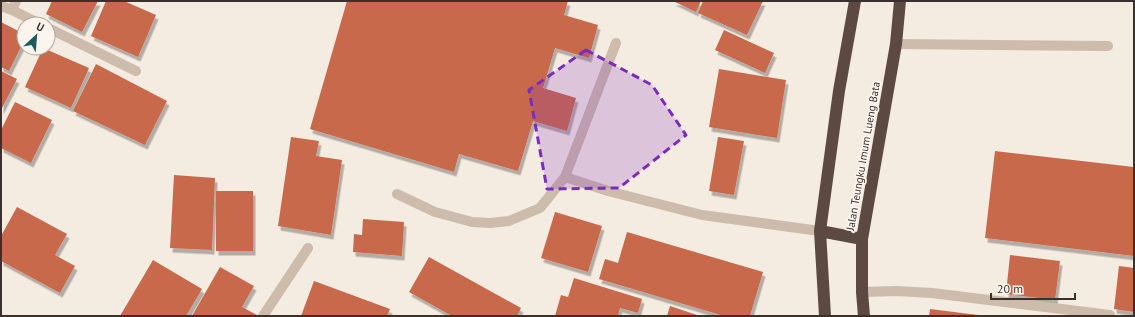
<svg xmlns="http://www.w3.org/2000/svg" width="1135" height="317" font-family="'PT Sans',sans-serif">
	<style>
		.building { fill: #c8694b; filter: url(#shadow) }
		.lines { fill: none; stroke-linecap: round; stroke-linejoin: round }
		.minor { stroke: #cdbbac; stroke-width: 10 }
		.highway { stroke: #5c4a42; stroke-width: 12 }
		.marked { fill: #7b2cbf; fill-opacity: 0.2; stroke: #7b2cbf; stroke-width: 3; stroke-dasharray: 8 5; stroke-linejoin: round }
		.labels { text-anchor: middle; stroke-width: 3.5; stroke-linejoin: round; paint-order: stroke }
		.street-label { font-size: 11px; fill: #3b302b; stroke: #fbf5ee }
	</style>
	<defs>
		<filter id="shadow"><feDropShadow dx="2.5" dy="4.5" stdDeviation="0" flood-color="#0004"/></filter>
	</defs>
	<rect width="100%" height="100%" fill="#f4ebe1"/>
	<path class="building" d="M 52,1 L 98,1 L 82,32 L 46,14 Z
		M 106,1 L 124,1 L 156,15 L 138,57 L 91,36 Z
		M 347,1 L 568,1 L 564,15 L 598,25 L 589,58 L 555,48 L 543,88 L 576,98 L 567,131 L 533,121 L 518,171 L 459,154 L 454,172 L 310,129 Z
		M 673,1 L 701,1 L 696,12 Z
		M 703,1 L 763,1 L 747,35 L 698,13 Z
		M 1,22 L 24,34 L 24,41 L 9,71 L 1,67 Z
		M 724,30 L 774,53 L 765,73 L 715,50 Z
		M 43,48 L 89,68 L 71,108 L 25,87 Z
		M 96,64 L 167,101 L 145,145 L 73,111 Z
		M 719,69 L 786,80 L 777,138 L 709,127 Z
		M 1,71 L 17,79 L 1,110 Z
		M 15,102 L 52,120 L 31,163 L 1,148 L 1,130 Z
		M 291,137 L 319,141 L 316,156 L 342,160 L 331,235 L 278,226 Z
		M 718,137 L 744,141 L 734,195 L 709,191 Z
		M 995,151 L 1134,167 L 1134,256 L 985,238 Z
		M 174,175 L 215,178 L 212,250 L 170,248 Z
		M 216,191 L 253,191 L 253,251 L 216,251 Z
		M 17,207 L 67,234 L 55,255 L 75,266 L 60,293 L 1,261 L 1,236 Z
		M 555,212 L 602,226 L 588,272 L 541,258 Z
		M 363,219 L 404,222 L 402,256 L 353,252 L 354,234 L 362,235 Z
		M 627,232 L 763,272 L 750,316 L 724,316 L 599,279 L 605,259 L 618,263 Z
		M 1010,255 L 1060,261 L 1055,300 L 1006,294 Z
		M 429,257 L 521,308 L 517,316 L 452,316 L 409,292 Z
		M 153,260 L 202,289 L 186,316 L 120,316 Z
		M 1119,266 L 1134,268 L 1134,312 L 1114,309 Z
		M 220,267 L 254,286 L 242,307 L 257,315 L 256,316 L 192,316 Z
		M 574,278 L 642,299 L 638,313 L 620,308 L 618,316 L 555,316 L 561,295 L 568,297 Z
		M 314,281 L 390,309 L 387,316 L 301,316 Z
		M 670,306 L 700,316 L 667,316 Z
		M 930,309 L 978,315 L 978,316 L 929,316 Z"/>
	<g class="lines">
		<path class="minor" d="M 1,6 L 12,10 L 16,1
			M 12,10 L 40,24
			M 48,28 L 136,71
			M 896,44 L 1108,46
			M 565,177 L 608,191 L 702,215 L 820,231
			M 397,194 L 435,212 L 472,222 L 490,223 L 509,221 L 540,208 L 565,177 L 616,43
			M 862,292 L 897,291 L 932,293 L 1110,315
			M 263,316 L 308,248"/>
		<path class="highway" d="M 820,231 L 862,239
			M 825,316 L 820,231 L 839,91 L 855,1
			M 864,316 L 862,292 L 862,239 L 896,44 L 900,1"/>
	</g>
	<path class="marked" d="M 586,50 L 652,85 L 686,135 L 619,188 L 547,189 L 529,90 Z"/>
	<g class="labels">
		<g class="street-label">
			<text transform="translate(863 156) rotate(-80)" y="4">Jalan Teungku Imum Lueng Bata</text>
		</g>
	</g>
	<rect width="1135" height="317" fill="none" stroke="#3b302b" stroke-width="4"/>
	<g transform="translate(36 36) rotate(26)"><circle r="19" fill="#fbf5ee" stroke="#aea6a0"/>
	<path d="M0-3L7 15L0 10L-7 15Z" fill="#1f5a5e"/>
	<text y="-6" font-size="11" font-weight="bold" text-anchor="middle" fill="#3b302b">U</text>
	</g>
	<path d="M991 293v6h84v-6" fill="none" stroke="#3b302b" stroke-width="2"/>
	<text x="997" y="293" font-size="12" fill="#3b302b" stroke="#fbf5ee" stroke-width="3" paint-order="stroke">20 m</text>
</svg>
